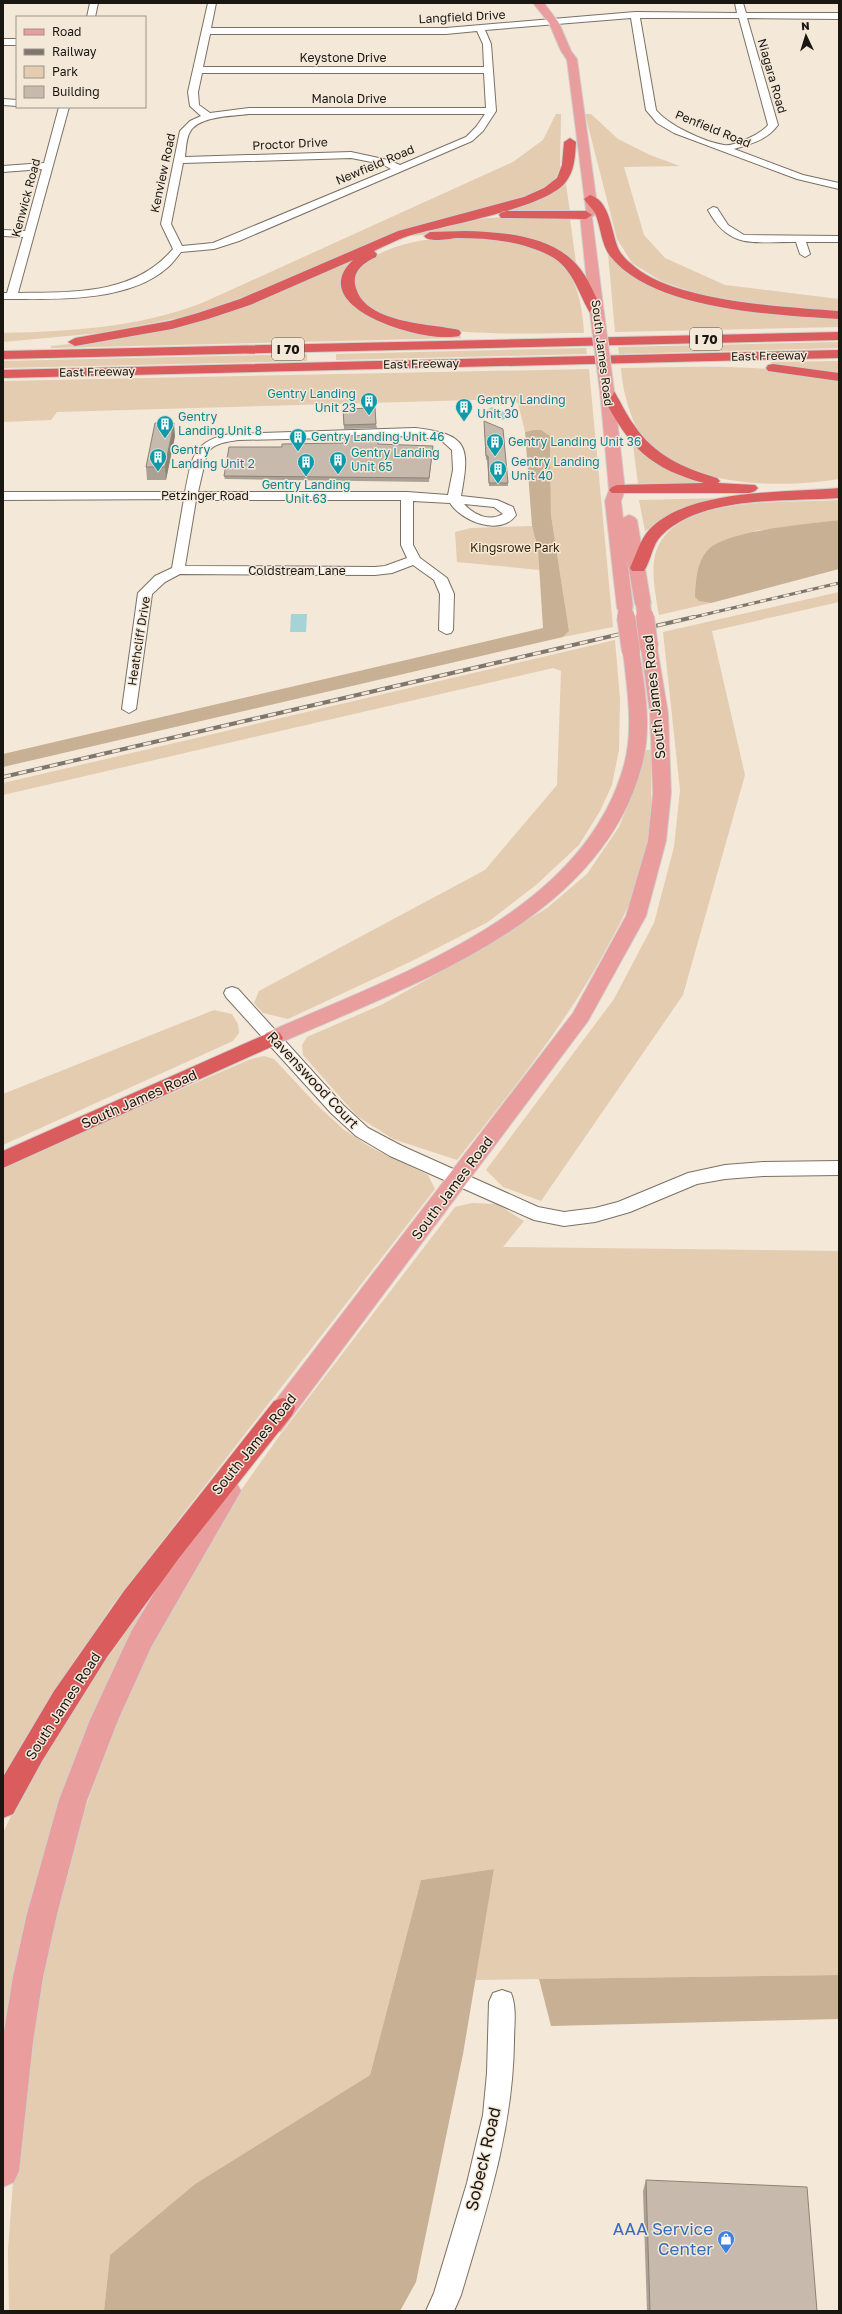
<svg xmlns="http://www.w3.org/2000/svg" width="842" height="2314" font-family="'Golos Text',sans-serif">
	<style>
		.green { fill: #e3ccb0 }
		.forest { fill: #c8b095 }
		.water { fill: #a6d3d5 }
		.lines { fill: none; stroke-linecap: round; stroke-linejoin: round }
		.street-casing { stroke: #7c7064; stroke-width: 2 }
		.primary-casing { stroke: #d1d0cf; stroke-width: 2 }
		.highway-casing { stroke: #d1d0cf; stroke-width: 2 }
		.street { fill: #fff; fill-rule: evenodd }
		.primary { fill: #e99d9d; fill-rule: evenodd }
		.highway { fill: #da5c5c; fill-rule: evenodd }
		.rail-far1-casing { stroke: #7f776e; stroke-width: 3 }
		.rail-casing { stroke: #7f776e; stroke-width: 4 }
		.rail-far1 { stroke: #f4e8d9; stroke-width: 2; stroke-dasharray: 6; stroke-linecap: butt }
		.rail { stroke: #f4e8d9; stroke-width: 2.5; stroke-dasharray: 8; stroke-linecap: butt }
		.primary-bridge-far1-casing { stroke: #d1d0cf; stroke-width: 16; stroke-linecap: butt }
		.primary-bridge-casing { stroke: #d1d0cf; stroke-width: 20; stroke-linecap: butt }
		.primary-bridge-far1 { stroke: #e99d9d; stroke-width: 14 }
		.primary-bridge { stroke: #e99d9d; stroke-width: 18 }
		.wall { fill: #aba094 }
		.shaded-wall { fill: #8b8278 }
		.building { fill: #c7baac; stroke: #8b8278 }
		.labels { text-anchor: middle; stroke-width: 3; stroke-linejoin: round; paint-order: stroke }
		.far-street-label { font-size: 12px; fill: #1a1611; stroke: #f4e8d9 }
		.far-culture-label { font-size: 12px; fill: #0d838f; stroke: #f4e8d9; text-anchor: start }
		.far-park-label { font-size: 12px; fill: #3e2501; stroke: #f4e8d9 }
		.shield { fill: #f4e8d9; stroke: #5b554d; stroke-width: 1 }
		.shield-label { font-size: 13px; font-weight: bold; fill: #1a1611 }
		.street-label { font-size: 14px; fill: #1a1611; stroke: #f4e8d9 }
		.near-street-label { font-size: 17px; fill: #1a1611; stroke: #f4e8d9 }
		.near-shop-label { font-size: 17px; fill: #366cbe; stroke: #f4e8d9; text-anchor: end }
	</style>
	<rect width="100%" height="100%" fill="#f4e8d9"/>
	<path class="green" d="M 556,114 L 561,114 L 560,168 L 554,182 L 539,192 L 390,234 L 261,290 L 193,315 L 100,333 L 3,342 L 3,333 C 73,331 135,328 202,303 L 513,162 L 543,140 Z
		M 585,114 L 591,114 L 618,139 L 650,155 L 680,166 L 624,167 L 644,235 L 665,258 L 725,285 L 839,299 L 839,312 L 747,302 L 698,294 L 661,281 L 632,263 L 617,239 Z
		M 566,184 L 570,212 L 499,212 L 540,199 Z
		M 518,216 L 565,216 L 570,219 L 576,263 L 539,243 L 432,234 L 401,237 L 475,219 Z
		M 451,237 C 490,238 549,237 571,277 C 580,293 583,315 584,333 C 530,333 461,337 408,323 C 388,317 347,303 356,275 C 359,267 368,259 375,256 C 399,243 425,239 451,237 Z
		M 608,253 L 611,253 L 618,262 L 683,295 L 839,317 L 839,327 L 615,332 Z
		M 360,255 C 293,311 426,333 461,336 L 461,338 L 51,348 L 51,346 L 90,342 L 172,326 Z
		M 839,342 L 839,348 L 619,354 L 618,347 Z
		M 586,348 L 587,354 L 336,360 L 336,354 Z
		M 307,354 L 307,361 L 3,368 L 3,361 Z
		M 839,361 L 839,374 L 772,365 L 771,362 Z
		M 621,368 C 692,367 770,362 839,381 L 839,479 C 780,489 688,487 645,440 C 631,424 622,389 621,368 Z
		M 589,369 L 613,627 L 563,637 L 569,631 L 551,515 L 550,436 L 533,430 L 525,432 L 518,403 L 509,399 L 57,412 L 51,420 L 3,422 L 3,381 Z
		M 633,445 L 659,466 L 701,482 L 701,484 L 638,484 Z
		M 725,498 L 663,520 L 645,531 L 639,500 Z
		M 839,500 L 839,520 L 755,531 L 699,601 L 711,603 L 659,615 C 656,598 652,578 654,561 C 663,492 790,504 839,500 Z
		M 532,526 L 538,550 L 540,570 L 457,562 L 455,532 L 471,528 Z
		M 839,592 L 839,602 L 712,631 L 745,775 L 683,995 L 541,1201 L 503,1187 L 486,1170 L 614,999 L 654,923 L 674,847 L 680,790 L 663,632 Z
		M 615,640 L 620,699 L 619,750 L 612,785 L 600,811 L 579,845 L 536,885 L 488,922 L 414,960 L 288,1019 L 263,1013 L 254,1003 L 259,991 L 485,870 L 557,785 L 561,671 L 553,668 L 3,795 L 3,783 Z
		M 644,750 L 651,750 C 651,787 653,826 644,862 C 636,894 620,924 604,953 C 563,1028 510,1093 457,1160 L 393,1139 L 357,1116 L 303,1055 L 302,1045 L 307,1037 L 383,1004 L 469,956 L 547,908 L 587,874 L 619,827 L 637,782 Z
		M 214,1010 L 232,1014 L 238,1024 L 239,1033 L 233,1041 L 3,1145 L 3,1094 Z
		M 264,1056 L 274,1059 L 315,1103 L 343,1129 L 372,1148 L 428,1175 L 435,1189 L 114,1603 L 47,1703 L 3,1779 L 3,1166 L 251,1059 Z
		M 472,1203 L 497,1204 L 524,1221 L 503,1247 L 839,1251 L 839,1975 L 475,1980 L 494,1869 L 421,1880 L 370,2075 L 195,2184 L 110,2255 L 104,2311 L 9,2311 L 8,2251 L 15,2153 L 26,2054 L 69,1858 L 102,1759 L 130,1685 L 229,1507 L 280,1435 L 455,1207 Z
		M 137,1609 L 146,1611 L 3,2049 L 3,1833 L 28,1780 Z"/>
	<path class="forest" d="M 533,430 L 541,430 L 550,436 L 551,515 L 569,631 L 563,637 L 3,767 L 3,754 L 543,628 L 538,550 L 532,526 L 525,432 Z
		M 839,520 L 839,569 L 711,603 L 699,601 L 695,597 C 696,581 696,564 707,551 C 723,530 811,524 839,520 Z
		M 494,1869 L 463,2054 L 416,2282 L 400,2311 L 104,2311 L 110,2255 L 195,2184 L 370,2075 L 421,1880 Z
		M 839,1975 L 839,2019 L 551,2026 L 539,1979 Z"/>
	<path class="water" d="M 492,407 L 512,415 L 503,420 L 483,412 Z
		M 291,614 L 307,614 L 306,632 L 290,632 Z"/>
	<g class="lines">
		<g class="street-casing">
			<path id="street" d="M 90,3 L 98,3 L 95,17 L 87,17 Z
				M 208,3 L 216,3 L 211,28 L 446,28 L 635,12 L 737,13 L 735,3 L 743,3 L 746,13 L 839,13 L 839,19 L 747,18 L 778,125 C 767,140 751,144 734,149 L 803,175 L 839,183 L 839,189 L 797,179 L 674,133 L 657,123 L 646,110 L 631,18 L 485,30 L 491,44 L 496,111 L 483,131 L 472,141 L 239,241 L 214,249 L 181,252 C 177,257 172,264 167,268 C 127,303 53,299 3,299 L 3,293 L 7,293 L 23,237 L 3,236 L 3,230 L 25,231 L 42,169 L 3,172 L 3,166 L 44,163 L 59,107 L 69,107 L 18,293 C 74,292 134,295 173,249 L 161,224 L 180,131 L 190,121 L 201,116 L 190,106 L 188,92 ZM 640,18 L 739,18 L 768,125 C 762,133 734,147 724,145 C 704,142 668,125 656,110 ZM 477,31 L 483,44 L 484,67 L 203,67 L 210,34 L 446,34 ZM 202,73 L 484,73 L 486,108 L 249,108 L 210,113 L 199,105 L 198,92 ZM 249,114 L 485,114 L 476,127 L 466,137 L 400,165 L 388,160 L 351,152 L 185,157 C 186,150 186,138 190,132 C 198,116 233,116 249,114 ZM 351,158 L 382,164 L 391,169 L 213,243 L 182,246 L 171,224 L 183,163 Z
				M 3,39 L 17,39 L 17,45 L 3,45 Z
				M 3,99 L 17,100 L 17,106 L 3,105 Z
				M 713,207 L 717,208 L 728,225 L 744,235 L 839,236 L 839,242 L 806,242 L 810,254 L 805,257 L 800,254 L 796,242 C 756,241 730,251 708,210 Z
				M 415,428 C 469,434 470,447 461,496 L 497,500 L 513,507 L 516,515 C 501,537 461,521 450,503 L 413,501 L 413,545 L 420,558 L 447,578 L 454,594 L 453,630 L 451,633 L 446,634 L 439,630 L 440,594 L 434,580 L 413,565 L 392,573 L 375,575 L 180,574 L 165,582 L 152,594 L 136,709 L 129,713 L 122,709 L 138,593 L 155,576 L 172,568 L 184,499 L 3,500 L 3,492 L 185,492 C 192,458 192,441 230,434 ZM 415,436 L 441,440 L 452,450 L 453,470 L 448,495 L 407,492 L 198,492 L 207,453 C 214,443 226,442 238,440 ZM 196,500 L 401,500 L 401,545 L 407,558 L 385,566 L 375,567 L 185,566 ZM 464,504 L 494,507 L 503,514 C 489,522 474,515 464,504 Z
				M 232,987 L 238,989 L 343,1105 L 368,1128 L 402,1146 L 538,1207 L 564,1212 L 595,1208 L 618,1202 L 688,1173 L 725,1165 L 763,1162 L 839,1161 L 839,1175 L 763,1176 L 725,1179 L 697,1184 L 630,1212 L 595,1222 L 564,1226 L 534,1220 L 390,1156 L 356,1136 L 331,1113 L 226,997 L 224,993 L 226,989 Z
				M 502,1990 L 511,1993 C 517,2008 514,2025 514,2041 C 513,2131 486,2210 461,2295 L 454,2311 L 426,2311 L 434,2293 L 467,2183 L 483,2115 L 487,2073 L 489,2002 L 493,1993 Z"/>
		</g>
		<g class="primary-casing">
			<path id="primary" d="M 533,3 L 544,3 L 559,23 L 571,51 L 577,59 L 598,212 L 592,217 L 604,313 L 597,317 L 590,313 L 580,215 L 586,210 L 567,60 L 561,51 L 549,23 Z
				M 607,387 L 614,391 L 625,490 L 621,501 L 623,518 L 629,515 L 634,517 L 637,520 L 651,604 L 649,607 L 637,607 L 635,604 L 627,558 L 633,608 L 631,611 L 619,611 L 617,608 L 605,501 L 609,490 L 600,391 Z
				M 649,642 L 655,643 L 657,647 L 668,713 L 671,793 L 666,841 L 646,916 L 588,1021 L 281,1431 L 272,1434 L 263,1431 L 260,1424 L 263,1417 L 573,1013 L 626,916 L 648,841 L 653,793 L 650,713 L 641,647 L 643,643 Z
				M 631,646 L 637,647 L 639,651 C 645,688 652,729 642,765 C 601,922 412,984 280,1043 L 273,1045 L 266,1043 L 263,1038 L 266,1033 C 393,976 583,916 624,765 C 634,729 627,688 623,651 L 625,647 Z
				M 228,1480 L 237,1484 L 241,1491 L 151,1647 L 118,1720 L 87,1800 L 57,1914 L 43,1977 L 33,2041 L 19,2171 L 14,2182 L 3,2187 L 3,2038 L 13,1977 L 27,1914 L 59,1800 L 90,1720 L 131,1632 L 219,1484 Z"/>
		</g>
		<g class="highway-casing">
			<path id="highway" d="M 570,138 L 576,142 C 575,156 575,171 565,183 C 543,209 444,225 408,236 C 396,240 385,246 374,251 L 377,254 L 376,257 C 365,262 353,270 355,284 C 362,324 429,323 459,330 L 461,333 L 459,336 C 426,344 302,308 353,260 L 250,305 L 208,319 L 172,329 L 75,346 L 68,342 L 75,338 L 170,321 L 198,313 L 240,299 L 398,231 L 524,197 L 544,188 L 557,178 L 562,165 L 564,142 Z
				M 590,195 C 611,201 611,233 619,250 C 622,256 630,263 635,267 C 677,302 786,307 839,311 L 839,319 C 775,315 652,310 610,256 C 601,244 601,227 595,213 C 592,208 587,204 584,199 Z
				M 505,211 L 586,211 L 592,215 L 586,219 L 501,218 L 499,215 L 501,212 Z
				M 465,231 C 502,232 551,235 577,265 C 589,278 595,297 604,313 L 597,317 L 592,316 C 579,296 575,272 554,258 C 525,241 489,238 456,238 C 448,239 429,243 424,236 L 430,232 Z
				M 839,332 L 839,340 L 3,359 L 3,351 Z
				M 839,350 L 839,358 L 3,378 L 3,370 Z
				M 773,364 L 839,373 L 839,381 L 768,371 L 766,368 L 768,365 Z
				M 607,387 L 612,388 C 620,400 625,413 634,425 C 654,455 683,468 717,478 L 720,481 L 718,483 L 755,485 L 758,488 L 755,491 L 750,493 L 612,493 L 609,490 L 612,487 L 617,485 L 704,483 C 645,467 627,443 600,391 Z
				M 839,488 L 839,498 C 786,502 701,495 661,536 C 652,545 651,561 644,571 L 632,571 L 630,568 C 636,555 640,540 649,530 C 688,488 786,493 839,488 Z
				M 273,1031 L 280,1033 L 283,1038 L 280,1043 L 3,1168 L 3,1151 Z
				M 283,1398 L 292,1401 L 295,1408 L 292,1415 L 179,1558 L 107,1657 L 42,1761 L 13,1814 L 3,1818 L 3,1777 L 54,1691 L 124,1591 L 274,1401 Z"/>
		</g>
		<use href="#street" class="street"/>
		<use href="#primary" class="primary"/>
		<use href="#highway" class="highway"/>
		<g class="rail-far1-casing">
			<path id="rail-far1" d="M 690,618 L 839,583"/>
		</g>
		<g class="rail-casing">
			<path id="rail" d="M 3,777 L 694,617"/>
		</g>
		<use href="#rail-far1" class="rail-far1"/>
		<use href="#rail" class="rail"/>
		<g class="primary-bridge-far1-casing">
			<path id="primary-bridge-far1" d="M 597,313 L 607,391
				M 643,604 L 645,618
				M 625,608 L 626,618"/>
		</g>
		<g class="primary-bridge-casing">
			<path id="primary-bridge" d="M 626,617 L 631,651
				M 645,617 L 649,647"/>
		</g>
		<use href="#primary-bridge-far1" class="primary-bridge-far1"/>
		<use href="#primary-bridge" class="primary-bridge"/>
	</g>
	<path class="wall" d="M 343,409 L 376,424 L 377,428 L 344,429 Z
		M 484,424 L 508,483 L 508,486 L 489,486 L 487,460 L 486,460 Z
		M 175,436 L 166,480 L 147,480 L 146,467 Z
		M 378,444 L 433,449 L 429,482 L 225,479 L 224,476 L 282,447 Z
		M 646,2180 L 817,2311 L 647,2311 L 643,2191 Z"/>
	<path class="shaded-wall" d="M 174,423 L 175,436 L 166,480 L 165,467 Z"/>
	<path class="building" d="M 375,408 L 376,424 L 344,425 L 343,409 Z
		M 484,421 L 503,429 L 508,483 L 489,483 L 488,456 L 486,456 Z
		M 155,423 L 174,423 L 165,467 L 146,467 Z
		M 378,435 L 378,444 L 433,446 L 429,478 L 224,476 L 229,447 L 282,447 L 282,444 L 345,443 L 345,436 Z
		M 646,2180 L 807,2187 L 817,2311 L 650,2311 Z"/>
	<defs>
		<g id="building-pin" transform="scale(0.9)"><path d="M0 17L-7.5 6A9.5 9.5 0 1 1 7.5 6Z" fill="#0f9aa8" stroke="#f4e8d9"/><path d="M-4-6H4V6H1V3H-1V6H-4ZM-2.5-4.3h1.7v1.8h-1.7ZM.8-4.3h1.7v1.8H.8ZM-2.5-1h1.7V.8h-1.7ZM.8-1h1.7V.8H.8Z" fill="#fff"/></g>
		<g id="shop-pin" transform="scale(0.9)"><path d="M0 17L-7.5 6A9.5 9.5 0 1 1 7.5 6Z" fill="#3f7fe0" stroke="#f4e8d9"/><path d="M-5-2.5h2.3a2.7 3.5 0 0 1 5.4 0H5L5.5 6h-11ZM-1.5-2.5h3a1.5 2.3 0 0 0-3 0Z" fill="#fff"/></g>
	</defs>
	<g fill-rule="evenodd">
		<use href="#building-pin" x="369" y="401"/>
		<use href="#building-pin" x="464" y="407"/>
		<use href="#building-pin" x="165" y="424"/>
		<use href="#building-pin" x="298" y="437"/>
		<use href="#building-pin" x="495" y="442"/>
		<use href="#building-pin" x="158" y="457"/>
		<use href="#building-pin" x="338" y="460"/>
		<use href="#building-pin" x="306" y="462"/>
		<use href="#building-pin" x="498" y="469"/>
		<use href="#shop-pin" x="726" y="2239"/>
	</g>
	<g class="labels">
		<g class="far-street-label">
			<text transform="translate(462 17) rotate(-3)" y="4">Langfield Drive</text>
			<text x="343" y="62">Keystone Drive</text>
			<text transform="translate(772 76) rotate(74)" y="4">Niagara Road</text>
			<text x="349" y="103">Manola Drive</text>
			<text transform="translate(713 129) rotate(22)" y="4">Penfield Road</text>
			<text transform="translate(290 144) rotate(-3)" y="4">Proctor Drive</text>
			<text transform="translate(375 165) rotate(-23)" y="4">Newfield Road</text>
			<text transform="translate(163 173) rotate(-78)" y="4">Kenview Road</text>
			<text transform="translate(26 198) rotate(-75)" y="4">Kenwick Road</text>
			<text transform="translate(602 353) rotate(83)" y="4">South James Road</text>
			<text transform="translate(769 356) rotate(-1)" y="4">East Freeway</text>
			<text transform="translate(421 364) rotate(-1)" y="4">East Freeway</text>
			<text transform="translate(97 372) rotate(-1)" y="4">East Freeway</text>
			<text x="205" y="500">Petzinger Road</text>
			<text x="297" y="575">Coldstream Lane</text>
			<text transform="translate(139 641) rotate(-81)" y="4">Heathcliff Drive</text>
		</g>
		<g class="far-culture-label">
			<text x="356" y="398" text-anchor="end">Gentry Landing<tspan x="356" dy="14">Unit 23</tspan></text>
			<text x="477" y="404">Gentry Landing<tspan x="477" dy="14">Unit 30</tspan></text>
			<text x="178" y="421">Gentry<tspan x="178" dy="14">Landing Unit 8</tspan></text>
			<text x="311" y="441">Gentry Landing Unit 46</text>
			<text x="508" y="446">Gentry Landing Unit 36</text>
			<text x="171" y="454">Gentry<tspan x="171" dy="14">Landing Unit 2</tspan></text>
			<text x="351" y="457">Gentry Landing<tspan x="351" dy="14">Unit 65</tspan></text>
			<text x="511" y="466">Gentry Landing<tspan x="511" dy="14">Unit 40</tspan></text>
			<text x="306" y="489" text-anchor="middle">Gentry Landing<tspan x="306" dy="14">Unit 63</tspan></text>
		</g>
		<g class="far-park-label">
			<text x="515" y="552">Kingsrowe Park</text>
		</g>
		<g class="shield">
			<rect x="690" y="328" width="32" height="22" rx="3"/>
			<rect x="272" y="338" width="32" height="22" rx="3"/>
		</g>
		<g class="shield-label">
			<text x="706" y="344">I 70</text>
			<text x="288" y="354">I 70</text>
		</g>
		<g class="street-label">
			<text transform="translate(654 697) rotate(-96)" y="5">South James Road</text>
			<text transform="translate(313 1080) rotate(47)" y="5">Ravenswood Court</text>
			<text transform="translate(139 1099) rotate(-24)" y="5">South James Road</text>
			<text transform="translate(452 1188) rotate(-53)" y="5">South James Road</text>
			<text transform="translate(254 1444) rotate(-51)" y="5">South James Road</text>
			<text transform="translate(63 1706) rotate(-57)" y="5">South James Road</text>
		</g>
		<g class="near-street-label">
			<text transform="translate(483 2159) rotate(-77)" y="6">Sobeck Road</text>
		</g>
		<g class="near-shop-label">
			<text x="713" y="2235">AAA Service<tspan x="713" dy="20">Center</tspan></text>
		</g>
	</g>
	<rect width="842" height="2314" fill="none" stroke="#1a1611" stroke-width="8"/>
	<rect x="16" y="16" width="130" height="92" fill="#f4e8d9" stroke="#9d9489"/>
	<rect x="24" y="29" width="20" height="6" fill="#e99d9d" stroke="#9d9489"/>
	<text x="52" y="36" font-size="12" fill="#1a1611">Road</text>
	<rect x="24" y="49" width="20" height="6" fill="#7f776e" stroke="#9d9489"/>
	<text x="52" y="56" font-size="12" fill="#1a1611">Railway</text>
	<rect x="24" y="66" width="20" height="12" fill="#e3ccb0" stroke="#9d9489"/>
	<text x="52" y="76" font-size="12" fill="#1a1611">Park</text>
	<rect x="24" y="86" width="20" height="12" fill="#c7baac" stroke="#9d9489"/>
	<text x="52" y="96" font-size="12" fill="#1a1611">Building</text>
	<g transform="translate(806 36) rotate(356)" stroke="#f4e8d9" stroke-width="3" paint-order="stroke">
	<path d="M0-3L7 15L0 10L-7 15Z" fill="#1a1611"/>
	<text y="-6" font-size="11" font-weight="bold" text-anchor="middle" fill="#1a1611">N</text>
	</g>
</svg>
